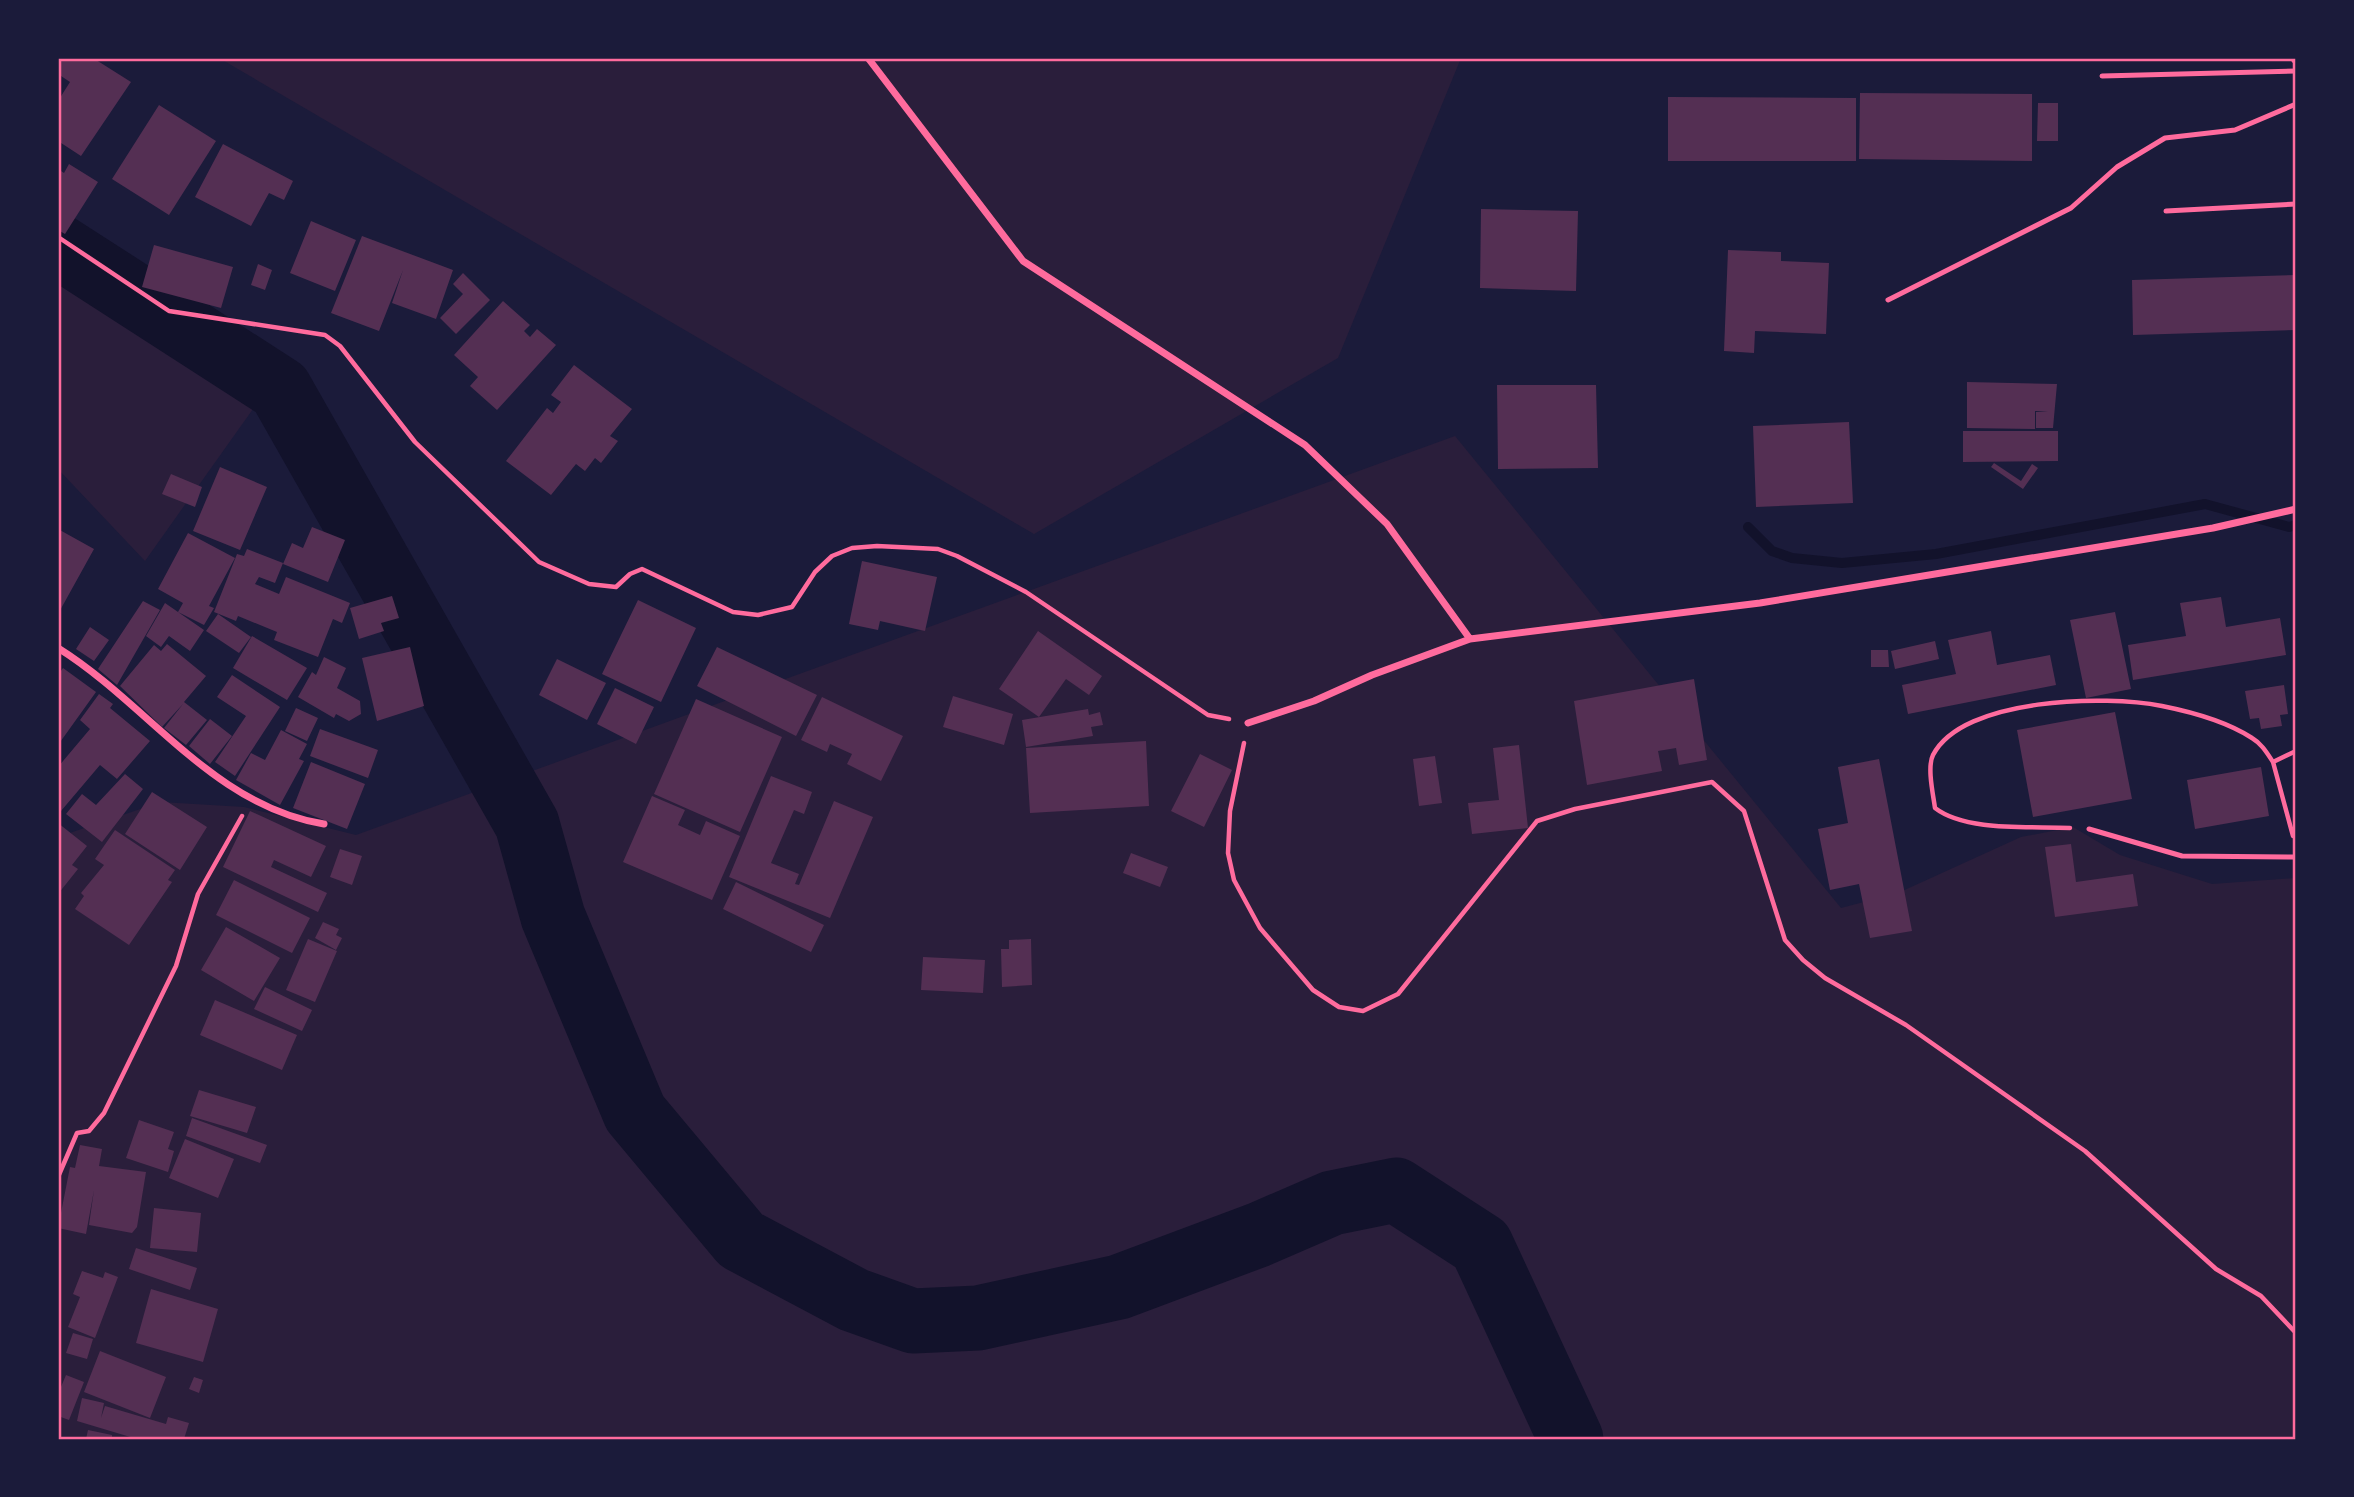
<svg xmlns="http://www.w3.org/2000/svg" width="2354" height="1497" font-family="Figtree,sans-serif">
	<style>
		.green { fill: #2a1e3b }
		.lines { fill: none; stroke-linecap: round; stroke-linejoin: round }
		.stream { stroke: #12122b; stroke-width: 10 }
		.river { stroke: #12122b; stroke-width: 65 }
		.building { fill: #542f53 }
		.path { stroke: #ff6b9d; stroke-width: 4.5 }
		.service { stroke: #ff6b9d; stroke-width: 5 }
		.minor { stroke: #ff6b9d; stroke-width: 7 }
		.neatline { fill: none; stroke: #ff6b9d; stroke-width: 2.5 }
	</style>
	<rect width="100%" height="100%" fill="#1b1b3a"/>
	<path class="green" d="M 219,58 L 1461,58 L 1338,358 L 1034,534 Z
		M 58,248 L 260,399 L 145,561 L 58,469 Z
		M 1455,436 L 1841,908 L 1898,893 L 2021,837 L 2073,827 L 2120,855 L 2212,884 L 2296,878 L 2296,1439 L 58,1439 L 58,837 L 161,802 L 244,807 L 356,835 Z"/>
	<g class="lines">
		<path class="stream" d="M 1748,527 L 1772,551 L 1792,558 L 1842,563 L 1936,554 L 2205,504 L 2289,527 L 2296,525"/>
		<path class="river" d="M 58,246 L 280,389 L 527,824 L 553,917 L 635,1113 L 741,1240 L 854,1300 L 913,1321 L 978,1318 L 1119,1287 L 1258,1235 L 1332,1203 L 1396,1190 L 1481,1245 L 1571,1439"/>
	</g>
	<path class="building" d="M 58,58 L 93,58 L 131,82 L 81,156 L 58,141 L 58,101 L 70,82 L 58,74 Z
		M 1860,93 L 2032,94 L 2032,161 L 1859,159 Z
		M 1668,97 L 1856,98 L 1856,161 L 1668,161 Z
		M 2038,103 L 2058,103 L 2058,141 L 2037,141 Z
		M 159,105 L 216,141 L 169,215 L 112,179 Z
		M 223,144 L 293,181 L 284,200 L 269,193 L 251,226 L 195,197 Z
		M 69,164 L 98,182 L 65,234 L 58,230 L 58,169 L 64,173 Z
		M 1481,209 L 1578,211 L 1576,291 L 1480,288 Z
		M 311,221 L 356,240 L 335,291 L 290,273 Z
		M 362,236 L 453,270 L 436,319 L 392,303 L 403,270 L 379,331 L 331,313 Z
		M 154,245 L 233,267 L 221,308 L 142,287 Z
		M 1728,250 L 1781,252 L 1781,261 L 1829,263 L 1826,334 L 1755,331 L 1754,353 L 1724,351 Z
		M 258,264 L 272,270 L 265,290 L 251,285 Z
		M 463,273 L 490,300 L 456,334 L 440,318 L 463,294 L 453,284 Z
		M 2296,275 L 2296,330 L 2133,335 L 2132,280 Z
		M 503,301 L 530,325 L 524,331 L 530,337 L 537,329 L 556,345 L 497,410 L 470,386 L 478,377 L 454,355 Z
		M 574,365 L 632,409 L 610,436 L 618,441 L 601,463 L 595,458 L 585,471 L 576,464 L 551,495 L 506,461 L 547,408 L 553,413 L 561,402 L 551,395 Z
		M 1967,382 L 2057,384 L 2053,428 L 2036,428 L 2036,412 L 2048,411 L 2035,411 L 2035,429 L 1967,428 Z
		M 1497,385 L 1596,385 L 1598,468 L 1498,469 Z
		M 1849,422 L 1853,503 L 1756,507 L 1753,426 Z
		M 1963,431 L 2058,431 L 2058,461 L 1963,462 Z
		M 1994,463 L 2021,481 L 2032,464 L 2038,468 L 2023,489 L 1991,467 Z
		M 220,467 L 267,487 L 240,550 L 193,531 Z
		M 171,474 L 202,487 L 195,507 L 162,494 Z
		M 312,527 L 345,540 L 328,582 L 283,564 L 292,543 L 303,548 Z
		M 58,529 L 94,549 L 58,614 Z
		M 188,533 L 235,558 L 209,606 L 214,608 L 204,625 L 178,612 L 183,603 L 158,589 Z
		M 247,549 L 283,563 L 275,583 L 259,577 L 255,584 L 279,594 L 286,577 L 350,603 L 342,623 L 333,619 L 318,657 L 274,640 L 277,632 L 238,616 L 236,621 L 214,612 L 237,554 L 244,556 Z
		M 862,561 L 937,577 L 925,631 L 880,621 L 878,630 L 849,624 Z
		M 392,596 L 399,618 L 381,623 L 384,631 L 359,639 L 350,608 Z
		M 2221,597 L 2226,627 L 2280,618 L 2286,655 L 2133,680 L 2128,645 L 2186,636 L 2180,603 Z
		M 638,600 L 696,628 L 661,702 L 602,674 Z
		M 143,601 L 160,610 L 117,685 L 98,669 Z
		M 165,603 L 204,630 L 190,651 L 169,636 L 161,647 L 146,636 Z
		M 2115,612 L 2131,689 L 2086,698 L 2070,620 Z
		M 218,614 L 251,637 L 239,653 L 206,631 Z
		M 90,627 L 109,640 L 94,661 L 76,649 Z
		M 1038,631 L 1102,676 L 1089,695 L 1066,679 L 1039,717 L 999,689 Z
		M 1991,631 L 1997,665 L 2050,655 L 2056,685 L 1908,714 L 1902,685 L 1956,674 L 1948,640 Z
		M 252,636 L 307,668 L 287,700 L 233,668 Z
		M 1935,641 L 1939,659 L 1895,669 L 1891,651 Z
		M 167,644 L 206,676 L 184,702 L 207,720 L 186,745 L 164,728 L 183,704 L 162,727 L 120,686 L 154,645 L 161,651 Z
		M 410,647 L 424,706 L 377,721 L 362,658 Z
		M 717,647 L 817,695 L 796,736 L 697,686 Z
		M 1871,650 L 1888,650 L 1889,667 L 1871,667 Z
		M 324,657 L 346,668 L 337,688 L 360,701 L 361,714 L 349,721 L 336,714 L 334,718 L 298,697 L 312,672 L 316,675 Z
		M 557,659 L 606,683 L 587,720 L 539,695 Z
		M 63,668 L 96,692 L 58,745 L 58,675 Z
		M 232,675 L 280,707 L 235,776 L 215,762 L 246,716 L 217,697 Z
		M 1694,679 L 1707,760 L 1679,765 L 1676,748 L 1658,751 L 1662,771 L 1587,785 L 1574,701 Z
		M 2284,685 L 2288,714 L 2280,715 L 2282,726 L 2261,729 L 2259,718 L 2250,719 L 2245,691 Z
		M 615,688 L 654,707 L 636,744 L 597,724 Z
		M 99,694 L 113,704 L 110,708 L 150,741 L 117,779 L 100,765 L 61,811 L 58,808 L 58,767 L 90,729 L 80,720 Z
		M 953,696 L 1013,714 L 1004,745 L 943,727 Z
		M 822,697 L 903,736 L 881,781 L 847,764 L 852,754 L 830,744 L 827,752 L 801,740 Z
		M 696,699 L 782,737 L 740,832 L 654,794 Z
		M 296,708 L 318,718 L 307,741 L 285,731 Z
		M 1088,709 L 1089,715 L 1100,712 L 1103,725 L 1091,727 L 1093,736 L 1026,747 L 1022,720 Z
		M 2115,712 L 2132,799 L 2033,817 L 2017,730 Z
		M 210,719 L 232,736 L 210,764 L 189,746 Z
		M 320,729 L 378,750 L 368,778 L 310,756 Z
		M 281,730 L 307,744 L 299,759 L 304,761 L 280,805 L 236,780 L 251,753 L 265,760 Z
		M 1146,741 L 1149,806 L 1030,813 L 1026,748 Z
		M 1519,745 L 1528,828 L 1472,834 L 1468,803 L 1499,800 L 1493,748 Z
		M 1200,754 L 1232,770 L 1204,827 L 1171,811 Z
		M 1435,756 L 1442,803 L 1419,806 L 1413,759 Z
		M 1879,759 L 1912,931 L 1870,938 L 1859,884 L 1830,890 L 1818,829 L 1848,823 L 1838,767 Z
		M 311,762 L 365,784 L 347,829 L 293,808 Z
		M 2261,767 L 2269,816 L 2195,829 L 2187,780 Z
		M 125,774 L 143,789 L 102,842 L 66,814 L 82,794 L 96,805 Z
		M 771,776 L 812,792 L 804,814 L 794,810 L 771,863 L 799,874 L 795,884 L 799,885 L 834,801 L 873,817 L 830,918 L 729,877 Z
		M 152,792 L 207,827 L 180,870 L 125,834 Z
		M 652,796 L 685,810 L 678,825 L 700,835 L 706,821 L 740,836 L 712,900 L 623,862 Z
		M 250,811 L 326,846 L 311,877 L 274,860 L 271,867 L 327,893 L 318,912 L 223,867 Z
		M 58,823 L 87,846 L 72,865 L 78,869 L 58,894 Z
		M 115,830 L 175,870 L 168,880 L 172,882 L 129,945 L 75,909 L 84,896 L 81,893 L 104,865 L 95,859 Z
		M 2071,844 L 2076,882 L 2133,874 L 2138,906 L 2055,917 L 2045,847 Z
		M 340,849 L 362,856 L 352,885 L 330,877 Z
		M 1131,853 L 1168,867 L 1160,887 L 1123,873 Z
		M 234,880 L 310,918 L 292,953 L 216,915 Z
		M 736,882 L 824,925 L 811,952 L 723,909 Z
		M 323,922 L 339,929 L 336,935 L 342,938 L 336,950 L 315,938 Z
		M 226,927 L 280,958 L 254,1001 L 201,970 Z
		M 308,939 L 337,951 L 315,1002 L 286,990 Z
		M 1031,939 L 1032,985 L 1002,987 L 1001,949 L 1009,949 L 1009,940 Z
		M 923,957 L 985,960 L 983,993 L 921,990 Z
		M 265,987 L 312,1010 L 302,1031 L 254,1009 Z
		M 215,1000 L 297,1035 L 282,1070 L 200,1035 Z
		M 199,1090 L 256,1107 L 247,1133 L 190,1116 Z
		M 192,1118 L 267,1145 L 260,1163 L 186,1136 Z
		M 139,1120 L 174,1132 L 168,1149 L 174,1151 L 168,1172 L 126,1158 Z
		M 185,1139 L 234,1159 L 218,1198 L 169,1178 Z
		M 80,1145 L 102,1149 L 99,1166 L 146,1172 L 137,1227 L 132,1233 L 89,1225 L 94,1190 L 86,1234 L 58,1228 L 70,1167 L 75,1168 Z
		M 154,1208 L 201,1213 L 197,1252 L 150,1248 Z
		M 136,1248 L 197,1268 L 190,1290 L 129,1269 Z
		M 82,1271 L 103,1278 L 105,1272 L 118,1277 L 95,1338 L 68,1327 L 80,1297 L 73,1294 Z
		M 151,1289 L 218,1309 L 203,1362 L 136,1343 Z
		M 73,1333 L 93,1339 L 87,1359 L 66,1353 Z
		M 100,1351 L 166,1377 L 150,1418 L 84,1392 Z
		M 66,1375 L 84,1382 L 69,1420 L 58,1416 L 58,1394 Z
		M 194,1377 L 203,1380 L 199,1393 L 189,1389 Z
		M 82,1398 L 104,1403 L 101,1418 L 105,1406 L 166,1424 L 168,1417 L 189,1423 L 184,1439 L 137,1439 L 77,1421 Z
		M 88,1430 L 112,1435 L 112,1439 L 86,1439 Z"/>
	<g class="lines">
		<path class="path" d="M 58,237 L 169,311 L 325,335 L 340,346 L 415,442 L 539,562 L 589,584 L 616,587 L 630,574 L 642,569 L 733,612 L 758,615 L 792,607 L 815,572 L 832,556 L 852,548 L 877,546 L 938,549 L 957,556 L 1026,592 L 1208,715 L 1229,719
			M 1244,743 L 1230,811 L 1228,853 L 1234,880 L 1260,928 L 1313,990 L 1339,1007 L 1363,1011 L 1398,994 L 1537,821 L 1575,809 L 1712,782 L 1744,811 L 1785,940 L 1803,960 L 1825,978 L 1906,1025 L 2085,1151 L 2216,1269 L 2261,1296 L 2296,1333
			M 2273,762 L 2293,836
			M 2070,828 C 2031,826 1966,832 1935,808 C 1933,794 1927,767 1933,755 C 1963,697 2106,695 2162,706 C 2192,712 2226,721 2252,738 C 2262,744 2267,753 2273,762 L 2296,751
			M 58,1177 L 77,1133 L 89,1131 L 104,1113 L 176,966 L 198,894 L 242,816"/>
		<path class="service" d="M 2292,58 L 2296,63
			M 2102,76 L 2296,71
			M 2166,211 L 2296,204
			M 1888,300 L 2071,208 L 2117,167 L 2165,138 L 2235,130 L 2296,104
			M 2089,829 L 2182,856 L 2296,857"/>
		<path class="minor" d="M 868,58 L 1023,261 L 1305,445 L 1387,524 L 1470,639
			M 58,648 C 148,704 213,806 324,824
			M 1248,723 L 1314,701 L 1372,675 L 1470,639 L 1760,603 L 2213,528 L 2296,509"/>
	</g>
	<rect width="2354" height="1497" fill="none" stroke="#1b1b3a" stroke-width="119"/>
	<rect x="60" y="60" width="2234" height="1378" class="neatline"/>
</svg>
